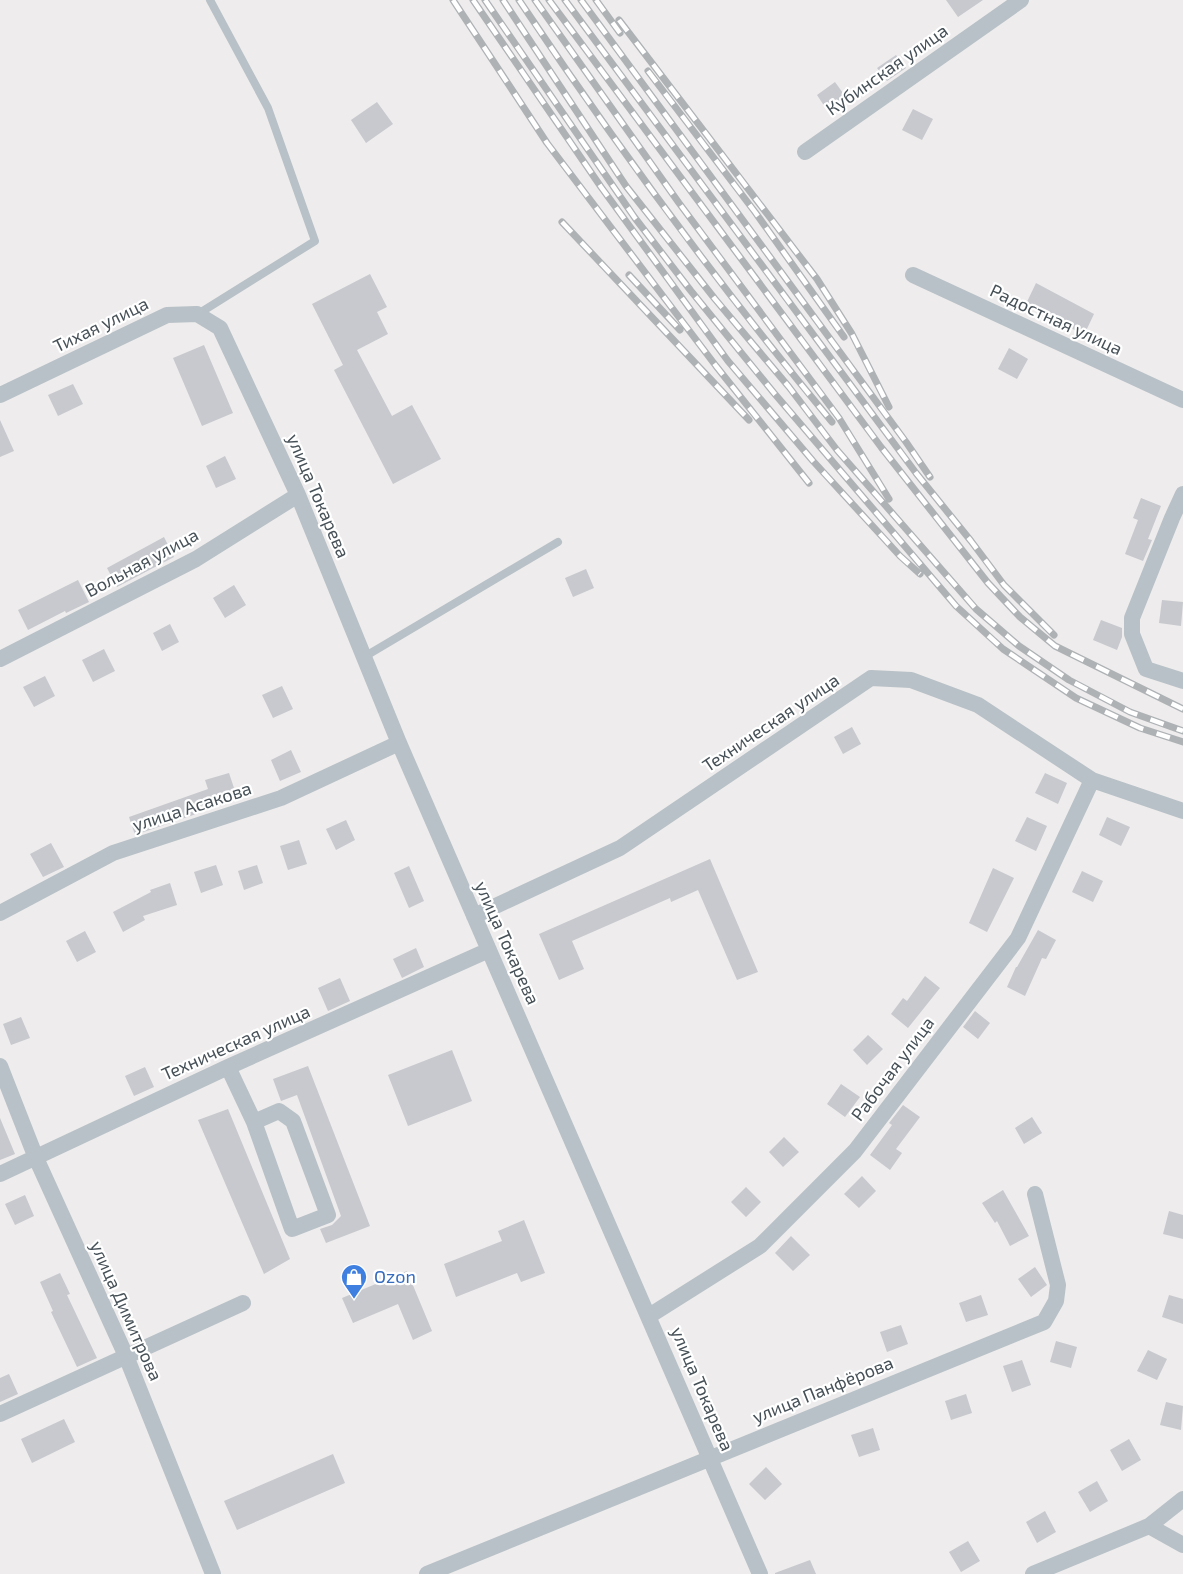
<svg xmlns="http://www.w3.org/2000/svg" width="1183" height="1574" font-family="'Exo 2',sans-serif">
	<style>
		.building { fill: #c7c9ce }
		.lines { fill: none; stroke-linecap: round; stroke-linejoin: round }
		.service { stroke: #b8c1c7; stroke-width: 8 }
		.minor { stroke: #b8c1c7; stroke-width: 16 }
		.rail-casing { stroke: #aeb2b5; stroke-width: 7 }
		.rail { stroke: #fff; stroke-width: 4.5; stroke-dasharray: 14; stroke-linecap: butt }
		.labels { text-anchor: middle; stroke-width: 4.5; stroke-linejoin: round; paint-order: stroke }
		.street-label { font-size: 18px; fill: #465057; stroke: #fff }
		.shop-label { font-size: 18px; fill: #366cbe; stroke: #fff; text-anchor: start }
	</style>
	<rect width="100%" height="100%" fill="#eeecec"/>
	<path class="building" d="M 946,0 L 983,0 L 958,17 Z
		M 896,55 L 906,68 L 887,81 L 877,68 Z
		M 835,82 L 848,100 L 829,113 L 817,95 Z
		M 377,102 L 393,124 L 366,143 L 351,120 Z
		M 913,109 L 933,119 L 922,140 L 902,130 Z
		M 370,274 L 387,307 L 377,312 L 388,334 L 357,350 L 392,416 L 412,405 L 441,459 L 393,484 L 334,370 L 343,365 L 312,304 Z
		M 1036,283 L 1094,314 L 1084,335 L 1026,304 Z
		M 204,345 L 233,413 L 202,426 L 173,358 Z
		M 1009,348 L 1028,359 L 1017,379 L 998,369 Z
		M 73,384 L 83,404 L 58,416 L 48,395 Z
		M 0,420 L 14,451 L 0,457 Z
		M 225,456 L 236,479 L 216,488 L 206,466 Z
		M 1141,498 L 1161,506 L 1148,539 L 1152,540 L 1143,561 L 1125,554 L 1138,520 L 1133,518 Z
		M 164,537 L 174,557 L 117,587 L 107,568 Z
		M 586,569 L 594,588 L 573,597 L 565,578 Z
		M 78,580 L 89,602 L 66,613 L 65,611 L 28,630 L 18,610 Z
		M 234,585 L 246,605 L 225,618 L 213,598 Z
		M 1162,600 L 1183,602 L 1181,626 L 1159,623 Z
		M 1101,620 L 1122,628 L 1122,637 L 1117,650 L 1093,640 Z
		M 170,624 L 179,642 L 162,651 L 153,633 Z
		M 104,649 L 115,671 L 93,682 L 82,660 Z
		M 45,676 L 55,696 L 34,707 L 23,687 Z
		M 282,686 L 293,709 L 273,718 L 262,695 Z
		M 852,727 L 861,744 L 843,754 L 834,737 Z
		M 291,750 L 301,772 L 280,781 L 271,760 Z
		M 229,773 L 236,794 L 197,807 L 199,813 L 135,835 L 129,817 L 208,789 L 205,780 Z
		M 1045,773 L 1067,783 L 1058,804 L 1035,793 Z
		M 1027,817 L 1047,826 L 1036,851 L 1015,841 Z
		M 1107,817 L 1130,827 L 1121,846 L 1099,835 Z
		M 346,820 L 355,840 L 336,850 L 326,829 Z
		M 299,840 L 307,864 L 288,870 L 280,846 Z
		M 51,843 L 64,867 L 43,877 L 30,854 Z
		M 710,859 L 758,972 L 737,980 L 698,890 L 671,902 L 670,898 L 572,941 L 584,969 L 559,980 L 539,934 Z
		M 216,865 L 223,885 L 201,893 L 194,872 Z
		M 257,865 L 263,883 L 244,890 L 238,871 Z
		M 409,866 L 424,901 L 409,908 L 394,873 Z
		M 993,868 L 1014,878 L 987,932 L 969,923 Z
		M 1082,871 L 1103,881 L 1093,902 L 1072,892 Z
		M 170,883 L 177,905 L 143,916 L 145,920 L 123,932 L 113,912 L 151,892 L 150,890 Z
		M 1038,930 L 1056,940 L 1046,959 L 1042,958 L 1025,996 L 1007,987 L 1016,967 L 1017,967 Z
		M 85,931 L 96,952 L 77,962 L 66,941 Z
		M 416,948 L 424,967 L 402,978 L 393,959 Z
		M 925,976 L 940,988 L 908,1028 L 891,1014 L 903,998 L 907,1001 Z
		M 340,978 L 350,1001 L 328,1011 L 318,988 Z
		M 975,1011 L 990,1023 L 978,1039 L 963,1027 Z
		M 21,1017 L 30,1038 L 11,1045 L 3,1024 Z
		M 868,1035 L 883,1049 L 867,1065 L 853,1050 Z
		M 452,1050 L 472,1101 L 408,1126 L 388,1075 Z
		M 308,1066 L 370,1226 L 326,1243 L 320,1229 L 332,1225 L 341,1216 L 297,1095 L 281,1101 L 273,1079 Z
		M 145,1067 L 154,1087 L 134,1096 L 125,1076 Z
		M 841,1084 L 860,1097 L 845,1117 L 827,1104 Z
		M 903,1105 L 920,1117 L 896,1149 L 902,1153 L 890,1170 L 870,1155 L 892,1125 L 889,1123 Z
		M 228,1109 L 290,1259 L 264,1274 L 198,1120 Z
		M 1032,1117 L 1042,1133 L 1024,1144 L 1015,1128 Z
		M 0,1118 L 15,1154 L 0,1160 Z
		M 784,1137 L 799,1152 L 783,1167 L 769,1152 Z
		M 862,1176 L 876,1191 L 859,1208 L 844,1194 Z
		M 746,1187 L 761,1202 L 746,1217 L 731,1202 Z
		M 1003,1190 L 1029,1236 L 1010,1246 L 997,1221 L 995,1223 L 982,1203 Z
		M 25,1195 L 34,1216 L 15,1225 L 5,1204 Z
		M 1169,1211 L 1183,1215 L 1183,1239 L 1163,1234 Z
		M 524,1220 L 545,1273 L 521,1282 L 517,1273 L 456,1297 L 444,1264 L 502,1241 L 498,1231 Z
		M 791,1236 L 810,1255 L 793,1271 L 775,1253 Z
		M 1035,1267 L 1047,1285 L 1031,1297 L 1018,1279 Z
		M 407,1271 L 432,1331 L 413,1340 L 398,1304 L 353,1323 L 342,1298 Z
		M 60,1273 L 70,1294 L 67,1295 L 97,1358 L 77,1367 L 51,1312 L 53,1311 L 40,1282 Z
		M 981,1295 L 988,1315 L 966,1322 L 959,1303 Z
		M 1169,1295 L 1183,1299 L 1183,1324 L 1162,1317 Z
		M 901,1325 L 908,1344 L 887,1352 L 880,1332 Z
		M 1056,1341 L 1077,1347 L 1071,1368 L 1050,1362 Z
		M 1148,1350 L 1167,1359 L 1157,1380 L 1137,1371 Z
		M 1022,1360 L 1031,1385 L 1012,1392 L 1003,1366 Z
		M 9,1374 L 18,1394 L 0,1402 L 0,1378 Z
		M 966,1394 L 972,1413 L 951,1420 L 945,1401 Z
		M 1166,1402 L 1183,1406 L 1181,1430 L 1160,1425 Z
		M 64,1419 L 75,1442 L 32,1463 L 21,1439 Z
		M 873,1428 L 880,1450 L 859,1457 L 851,1435 Z
		M 1129,1439 L 1141,1460 L 1122,1471 L 1110,1450 Z
		M 333,1454 L 345,1483 L 237,1530 L 224,1501 Z
		M 766,1467 L 782,1484 L 765,1500 L 749,1484 Z
		M 1097,1481 L 1108,1501 L 1090,1512 L 1078,1492 Z
		M 1045,1511 L 1056,1532 L 1037,1543 L 1026,1522 Z
		M 968,1541 L 980,1561 L 961,1572 L 949,1552 Z
		M 810,1560 L 816,1574 L 775,1574 L 775,1573 Z"/>
	<g class="lines">
		<path class="service" d="M 198,314 L 315,241 L 268,108 L 210,0
			M 364,657 L 558,542"/>
		<path class="minor" d="M 805,152 L 1021,0
			M 913,275 L 1183,400
			M 0,395 L 167,315 L 197,314 L 220,328 L 298,495 L 399,743 L 760,1574
			M 1183,494 L 1172,518 L 1132,618 L 1132,634 L 1146,669 L 1183,681
			M 0,659 L 196,559 L 298,495
			M 0,913 L 113,853 L 281,798 L 399,743
			M 474,916 L 620,848 L 871,678 L 911,680 L 978,705 L 1092,780 L 1183,811
			M 0,1066 L 36,1158 L 126,1356 L 213,1574
			M 228,1067 L 254,1122 L 292,1229 L 328,1215 L 293,1121 L 279,1111 L 254,1122
			M 0,1174 L 228,1067 L 489,950
			M 649,1316 L 760,1246 L 855,1151 L 1018,938 L 1092,780
			M 0,1414 L 243,1303
			M 1149,1526 L 1183,1499
			M 427,1574 L 1044,1322 L 1056,1301 L 1058,1285 L 1035,1194
			M 1033,1574 L 1149,1526 L 1183,1545"/>
		<g class="rail-casing">
			<path id="rail" d="M 453,0 L 547,143 L 716,366 L 809,483
				M 473,0 L 601,187 L 728,361 L 813,461 L 900,556 L 920,574
				M 485,0 L 635,218 L 691,291 L 774,393 L 956,606 L 1003,649 L 1076,698 L 1140,728 L 1183,742
				M 503,0 L 626,186 L 715,299 L 789,387 L 837,450 L 976,609 L 1019,646 L 1069,680 L 1130,712 L 1183,731
				M 519,0 C 616,145 720,287 832,422
				M 535,0 L 679,203 L 839,418 L 889,499
				M 549,0 L 881,447 L 988,583 L 1020,617 L 1055,646 L 1183,709
				M 565,0 L 916,473 L 971,541 L 1004,585 L 1054,635
				M 581,0 L 906,442 L 930,477
				M 596,0 L 620,33
				M 619,20 L 817,279 L 852,334 L 889,407
				M 648,71 L 755,212 L 844,337
				M 562,222 L 749,420
				M 629,275 L 680,330"/>
		</g>
		<use href="#rail" class="rail"/>
	</g>
	<defs>
		<g id="shop-pin" transform="scale(1.35)"><path d="M0 17L-7.5 6A9.5 9.5 0 1 1 7.5 6Z" fill="#3f7fe0" stroke="#fff"/><path d="M-5-2.5h2.3a2.7 3.5 0 0 1 5.4 0H5L5.5 6h-11ZM-1.5-2.5h3a1.5 2.3 0 0 0-3 0Z" fill="#fff"/></g>
	</defs>
	<g fill-rule="evenodd">
		<use href="#shop-pin" x="354" y="1277"/>
	</g>
	<g class="labels">
		<g class="street-label">
			<text transform="translate(887 70) rotate(-35)" y="6">Кубинская улица</text>
			<text transform="translate(1056 320) rotate(25)" y="6">Радостная улица</text>
			<text transform="translate(101 325) rotate(-26)" y="6">Тихая улица</text>
			<text transform="translate(318 496) rotate(67)" y="6">улица Токарева</text>
			<text transform="translate(142 563) rotate(-28)" y="6">Вольная улица</text>
			<text transform="translate(771 723) rotate(-34)" y="6">Техническая улица</text>
			<text transform="translate(192 807) rotate(-18)" y="6">улица Асакова</text>
			<text transform="translate(507 943) rotate(66)" y="6">улица Токарева</text>
			<text transform="translate(236 1043) rotate(-24)" y="6">Техническая улица</text>
			<text transform="translate(893 1069) rotate(-53)" y="6">Рабочая улица</text>
			<text transform="translate(126 1311) rotate(66)" y="6">улица Димитрова</text>
			<text transform="translate(702 1389) rotate(67)" y="6">улица Токарева</text>
			<text transform="translate(823 1390) rotate(-22)" y="6">улица Панфёрова</text>
		</g>
		<g class="shop-label">
			<text x="374" y="1283">Ozon</text>
		</g>
	</g>
</svg>
